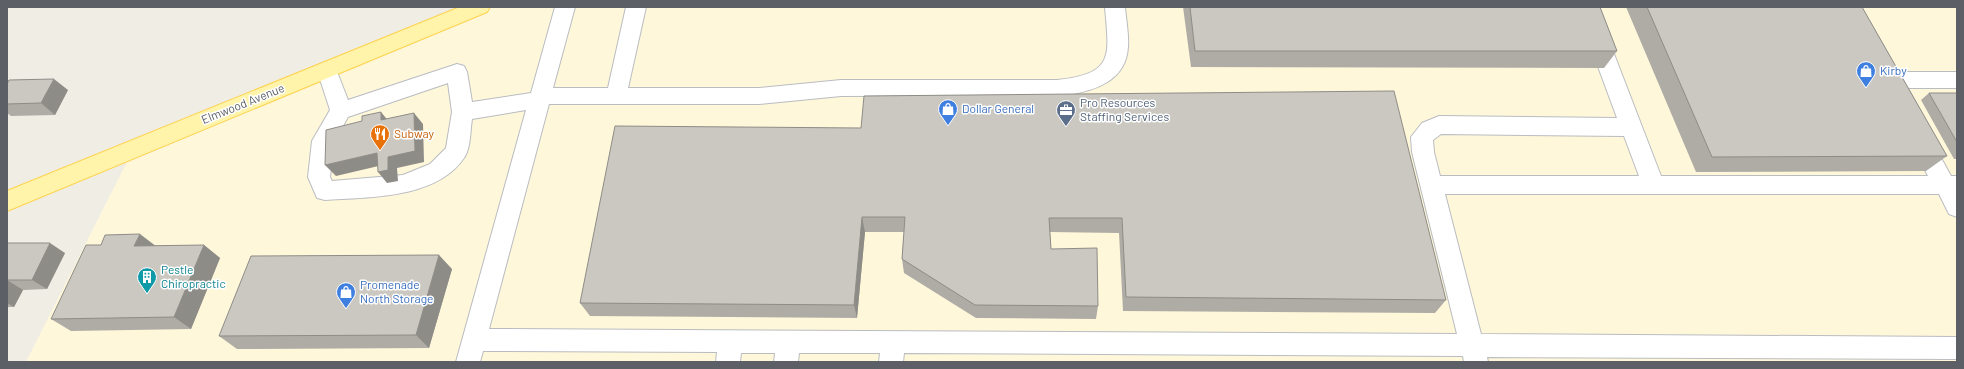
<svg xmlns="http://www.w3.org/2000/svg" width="1964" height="369" font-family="Barlow,sans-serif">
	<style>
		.commercial { fill: #fff7da }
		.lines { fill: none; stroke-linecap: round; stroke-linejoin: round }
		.minor-casing { stroke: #b9bcc1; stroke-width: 2 }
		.major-casing { stroke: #fed24f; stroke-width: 2 }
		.minor { fill: #fff; fill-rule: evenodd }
		.major { fill: #fff4aa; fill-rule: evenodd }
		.wall { fill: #afaca6 }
		.shaded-wall { fill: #8e8c87 }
		.building { fill: #cbc8c1; stroke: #8e8c87 }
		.labels { text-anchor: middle; stroke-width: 3; stroke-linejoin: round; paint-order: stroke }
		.shop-label { font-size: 12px; fill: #366cbe; stroke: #fff; text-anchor: start }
		.service-label { font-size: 12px; fill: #4e5e75; stroke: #fff; text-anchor: start }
		.street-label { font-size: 12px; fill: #5c6066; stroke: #fff }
		.food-label { font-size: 12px; fill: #c56008; stroke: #fff; text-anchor: start }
		.culture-label { font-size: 12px; fill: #0d838f; stroke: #fff; text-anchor: start }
	</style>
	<rect width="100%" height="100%" fill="#f0eee4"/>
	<path class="commercial" d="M 480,7 L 1957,7 L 1957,362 L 26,362 L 134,148 Z"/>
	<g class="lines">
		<g class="minor-casing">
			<path id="minor" d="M 555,7 L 575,7 L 553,88 L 608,88 L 626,7 L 646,7 L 628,88 L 759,88 L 841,80 L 1057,80 C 1115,74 1109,56 1105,7 L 1125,7 C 1126,20 1129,34 1128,47 C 1126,81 1095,91 1066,95 L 841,96 L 759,104 L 549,104 L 489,329 L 1457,334 L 1412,152 L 1411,137 L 1422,123 L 1439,116 L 1617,118 L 1576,7 L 1596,7 L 1661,176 L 1928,176 L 1909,140 L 1912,134 L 1920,131 L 1928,134 L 1951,176 L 1957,176 L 1957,217 L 1949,214 L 1939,194 L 1445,194 L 1481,334 L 1957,337 L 1957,359 L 1487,357 L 1488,362 L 1464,362 L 1463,356 L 904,353 L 903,362 L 879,362 L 880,353 L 799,353 L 798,362 L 774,362 L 775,353 L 741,353 L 740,362 L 716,362 L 717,352 L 483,351 L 480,362 L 456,362 L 526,110 L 472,119 C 470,131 471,148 464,158 C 436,199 369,197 325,200 L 317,198 L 308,177 L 312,141 L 330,110 L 317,70 L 320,64 L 327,62 L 334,64 L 348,100 L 457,64 L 464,66 L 467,72 L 472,102 L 531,93 ZM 448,83 L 452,112 L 446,148 L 430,164 L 403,175 L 332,181 L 330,177 L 334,142 L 348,117 ZM 1441,134 L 1624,136 L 1639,176 L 1440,176 L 1434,152 L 1433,140 Z
				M 1888,72 L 1957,72 L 1957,88 L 1888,88 L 1881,86 L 1878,80 L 1881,74 Z"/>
		</g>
		<g class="major-casing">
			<path id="major" d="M 460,7 L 490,7 L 487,12 L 7,211 L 7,191 Z"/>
		</g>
		<use href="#minor" class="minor"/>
		<use href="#major" class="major"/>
	</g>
	<path class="wall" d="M 1183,7 L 1600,7 L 1617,51 L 1604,68 L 1191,67 Z
		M 1626,7 L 1862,7 L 1947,156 L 1926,171 L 1696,172 Z
		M 7,84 L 68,90 L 55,115 L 11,116 L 7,113 Z
		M 1929,93 L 1957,93 L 1957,159 L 1954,159 L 1921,100 Z
		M 861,128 L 1446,300 L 1435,313 L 1123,311 L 1119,233 L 1050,232 L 1051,249 L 1098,306 L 1096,319 L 976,318 L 904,273 L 902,259 L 904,232 L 865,232 L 857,318 L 590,316 L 580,303 Z
		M 7,243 L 65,253 L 47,289 L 23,290 L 14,307 L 7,307 Z
		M 204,245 L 220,258 L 191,329 L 71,331 L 51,319 Z
		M 452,269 L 429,348 L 237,349 L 219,336 Z"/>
	<path class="shaded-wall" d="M 54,79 L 68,90 L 55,115 L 41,103 Z
		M 381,112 L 390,123 L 381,120 Z
		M 414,113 L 423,124 L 424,162 L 397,168 L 398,181 L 387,183 L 378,172 L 388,157 Z
		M 377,153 L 387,164 L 336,176 L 325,165 Z
		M 862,217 L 865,232 L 857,318 L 854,305 Z
		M 140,234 L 157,247 L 134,246 Z
		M 50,243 L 65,253 L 47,289 L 32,280 Z
		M 204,245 L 220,258 L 191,329 L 174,317 Z
		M 439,255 L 452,269 L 429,348 L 416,335 Z
		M 7,280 L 23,290 L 14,307 L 7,303 Z"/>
	<path class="building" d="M 1190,7 L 1600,7 L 1617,51 L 1195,51 Z
		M 1647,7 L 1862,7 L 1947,156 L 1712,157 Z
		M 54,79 L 41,103 L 7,104 L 7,84 L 9,80 Z
		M 1394,91 L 1446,300 L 1126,297 L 1122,218 L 1049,218 L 1051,249 L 1097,248 L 1098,306 L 975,305 L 902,259 L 905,217 L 862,217 L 854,305 L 580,303 L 615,126 L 861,128 L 864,96 Z
		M 1929,93 L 1957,93 L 1957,142 Z
		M 381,112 L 381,120 L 414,113 L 415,151 L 388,157 L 388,170 L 378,172 L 377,153 L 325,165 L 326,130 L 362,121 L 362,116 Z
		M 140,234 L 134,246 L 204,245 L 174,317 L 51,319 L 86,245 L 101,245 L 105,235 Z
		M 7,243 L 50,243 L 32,280 L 7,280 Z
		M 439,255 L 416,335 L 219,336 L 251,256 Z"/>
	<defs>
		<g id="shop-pin" transform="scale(1)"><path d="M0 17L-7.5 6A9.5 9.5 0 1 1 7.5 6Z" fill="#3f7fe0" stroke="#fff"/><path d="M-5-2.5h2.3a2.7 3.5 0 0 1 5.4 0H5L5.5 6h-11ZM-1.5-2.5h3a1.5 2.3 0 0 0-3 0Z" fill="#fff"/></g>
		<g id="office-pin" transform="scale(1)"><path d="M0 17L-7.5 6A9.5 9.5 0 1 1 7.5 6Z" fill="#5c6f8a" stroke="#fff"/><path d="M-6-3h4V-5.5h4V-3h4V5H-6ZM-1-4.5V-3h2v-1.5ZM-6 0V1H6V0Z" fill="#fff"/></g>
		<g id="restaurant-pin" transform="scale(1)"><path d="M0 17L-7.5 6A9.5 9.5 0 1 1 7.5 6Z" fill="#e8710a" stroke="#fff"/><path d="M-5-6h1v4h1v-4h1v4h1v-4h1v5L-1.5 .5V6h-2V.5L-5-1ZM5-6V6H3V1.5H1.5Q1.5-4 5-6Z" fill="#fff"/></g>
		<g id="building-pin" transform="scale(1)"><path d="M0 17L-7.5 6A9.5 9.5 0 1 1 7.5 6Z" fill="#0f9aa8" stroke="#fff"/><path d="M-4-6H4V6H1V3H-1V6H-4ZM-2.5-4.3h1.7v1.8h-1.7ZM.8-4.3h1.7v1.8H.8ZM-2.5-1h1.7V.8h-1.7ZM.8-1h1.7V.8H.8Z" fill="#fff"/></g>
	</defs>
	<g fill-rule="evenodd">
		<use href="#shop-pin" x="1866" y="71"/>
		<use href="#shop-pin" x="948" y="109"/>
		<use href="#office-pin" x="1066" y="110"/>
		<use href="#restaurant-pin" x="380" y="134"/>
		<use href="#building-pin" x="147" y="277"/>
		<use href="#shop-pin" x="346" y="292"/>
	</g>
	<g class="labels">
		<g class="shop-label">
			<text x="1880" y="75">Kirby</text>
			<text x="962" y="113">Dollar General</text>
			<text x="360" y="289">Promenade<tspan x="360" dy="14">North Storage</tspan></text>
		</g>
		<g class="service-label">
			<text x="1080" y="107">Pro Resources<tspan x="1080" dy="14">Staffing Services</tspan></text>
		</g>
		<g class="street-label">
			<text transform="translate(243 104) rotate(-22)" y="4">Elmwood Avenue</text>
		</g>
		<g class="food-label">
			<text x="394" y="138">Subway</text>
		</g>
		<g class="culture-label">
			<text x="161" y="274">Pestle<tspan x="161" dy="14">Chiropractic</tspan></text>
		</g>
	</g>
	<rect width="1964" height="369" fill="none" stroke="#5c6066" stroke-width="16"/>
</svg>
